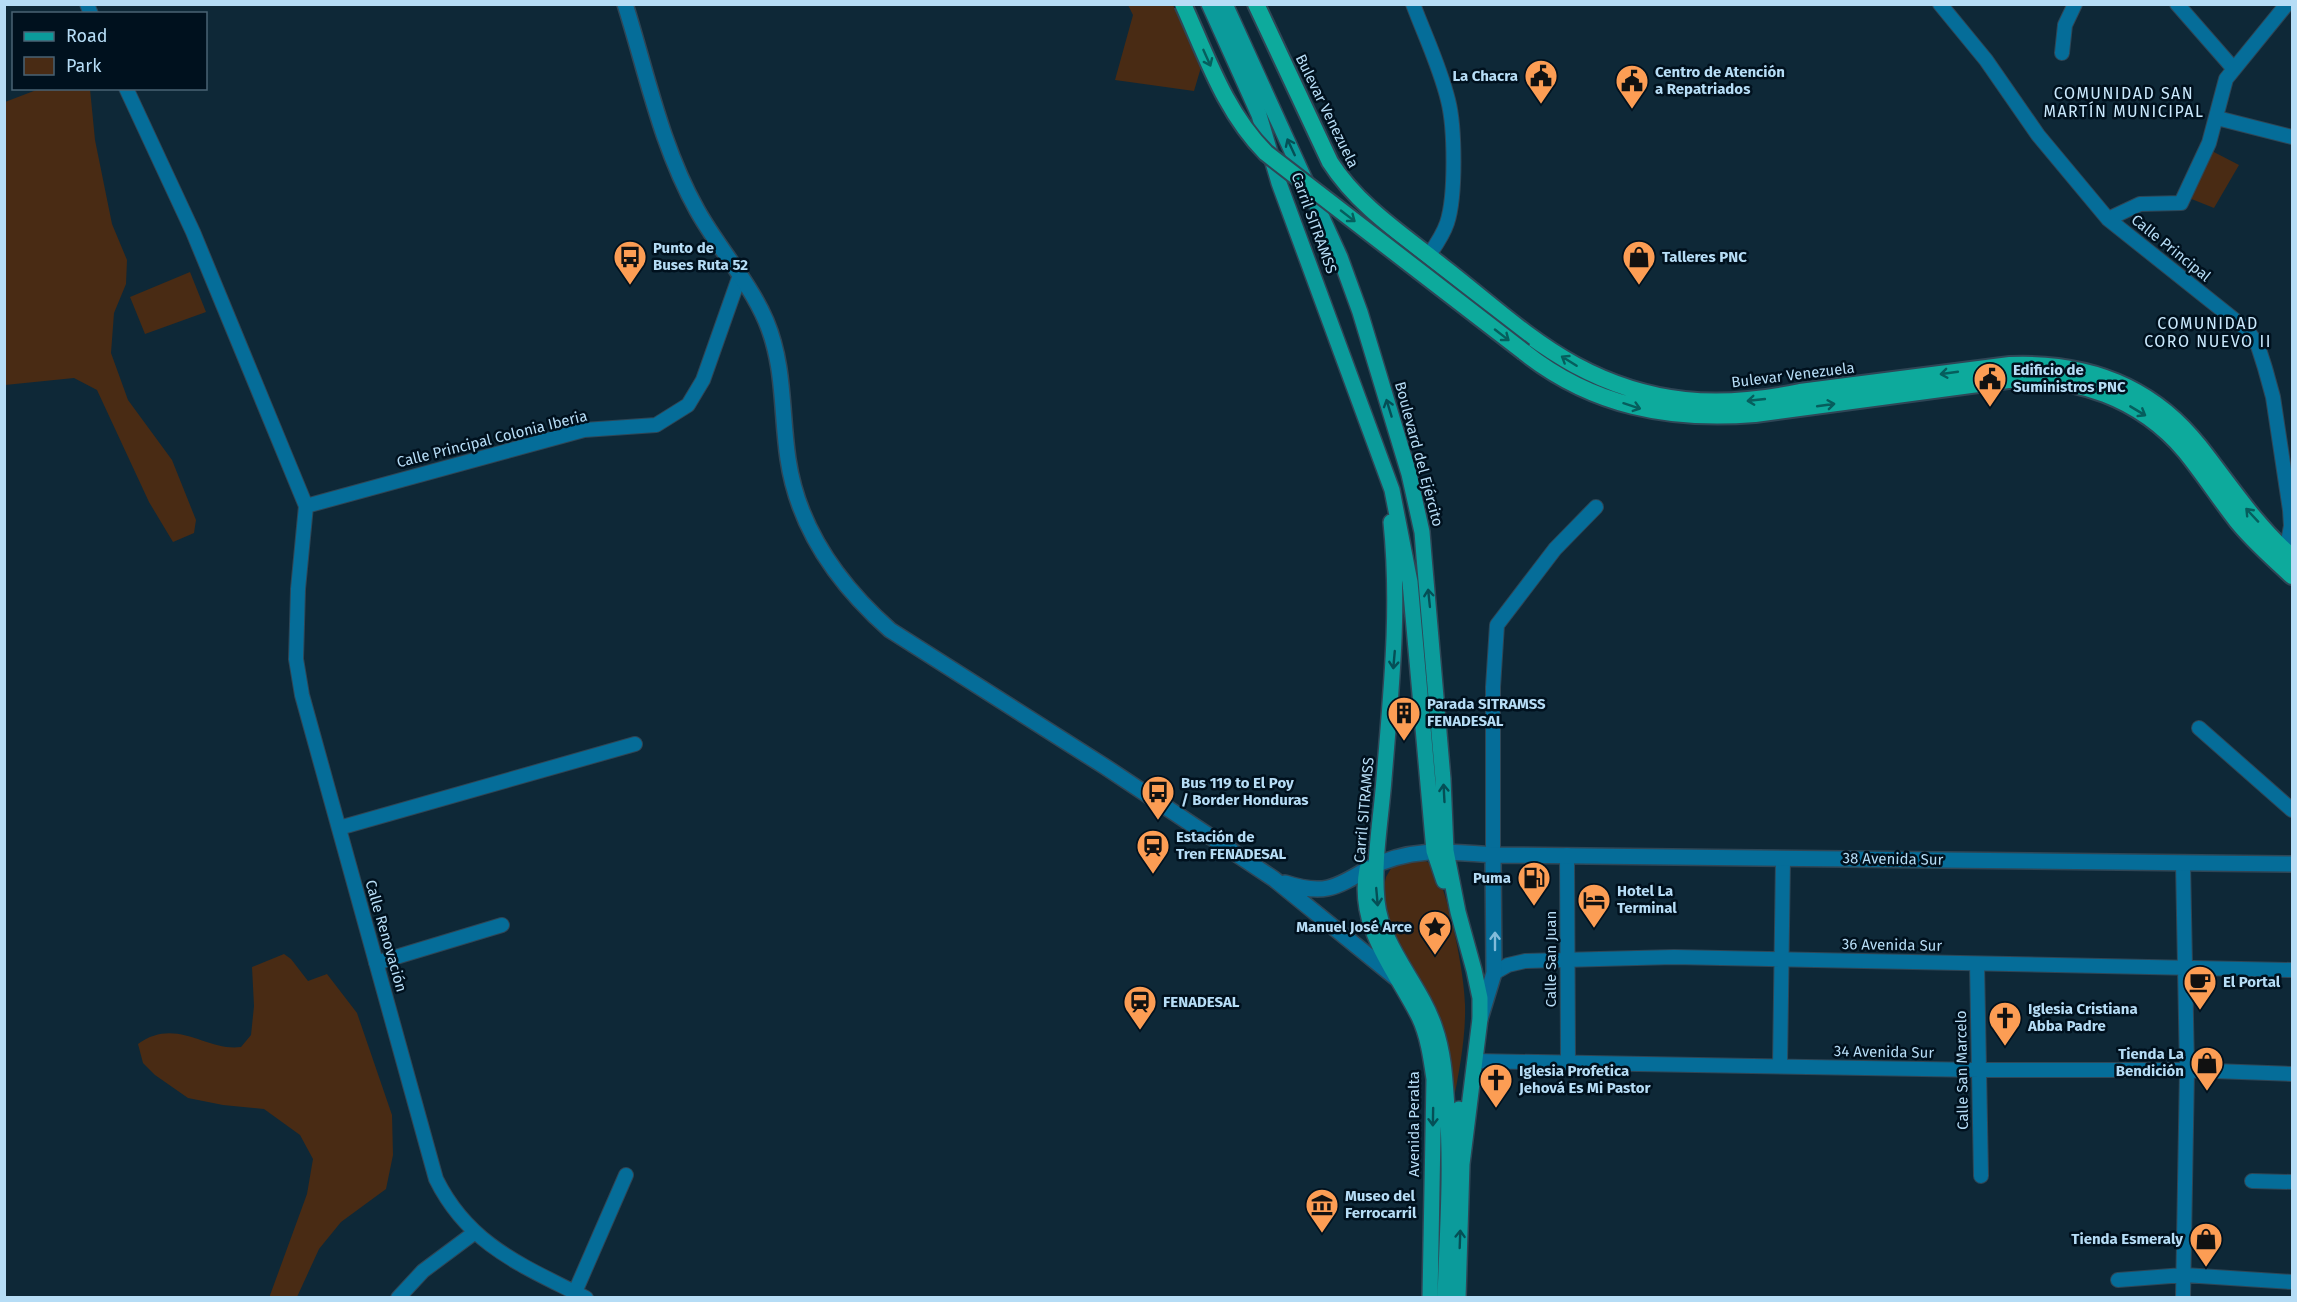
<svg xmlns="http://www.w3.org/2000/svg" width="2297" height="1302" font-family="'Fira Sans',sans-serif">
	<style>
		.green { fill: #492b14 }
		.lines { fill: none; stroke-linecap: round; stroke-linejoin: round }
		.minor-casing { stroke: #2f4656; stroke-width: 16 }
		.tertiary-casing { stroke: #2f4656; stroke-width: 18 }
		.secondary-casing { stroke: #2f4656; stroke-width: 18 }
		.primary-casing { stroke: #2f4656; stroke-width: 18 }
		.trunk-casing { stroke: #2f4656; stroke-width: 20 }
		.minor { stroke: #056d99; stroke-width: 14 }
		.tertiary { stroke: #056d99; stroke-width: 15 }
		.secondary { stroke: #056d99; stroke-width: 15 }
		.primary { stroke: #0b9b9b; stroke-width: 15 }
		.trunk { stroke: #0daa9c; stroke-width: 16 }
		.trunk-bridge-casing { stroke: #2f4656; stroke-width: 20; stroke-linecap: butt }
		.trunk-bridge { stroke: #0daa9c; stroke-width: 16 }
		.oneway { stroke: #065e5d }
		.oneway2 { stroke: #054f56 }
		.oneway3 { stroke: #81bbda }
		.labels { text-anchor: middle; stroke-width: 5; stroke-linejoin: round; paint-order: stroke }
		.poi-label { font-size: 15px; font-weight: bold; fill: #b6ddf6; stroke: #00111e; text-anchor: start }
		.street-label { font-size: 15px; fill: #b6ddf6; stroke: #00111e }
		.neighbourhood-label { font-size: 16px; letter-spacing: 1.5px; fill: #cae9fd; stroke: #00111e }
	</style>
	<rect width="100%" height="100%" fill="#0e2837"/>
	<path class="green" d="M 1128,5 L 1173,5 L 1202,64 L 1194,91 L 1115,80 L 1133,15 Z
		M 39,89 L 90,89 L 95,140 L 112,224 L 127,260 L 126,284 L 114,313 L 111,353 L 128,400 L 172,460 L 196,520 L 194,533 L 173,542 L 149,502 L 97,390 L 74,378 L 5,385 L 5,102 Z
		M 2210,150 L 2239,165 L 2214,208 L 2189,198 Z
		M 190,272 L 206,312 L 145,334 L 130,297 Z
		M 1420,859 C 1426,861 1429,862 1432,866 C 1448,886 1465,977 1465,1004 C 1466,1038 1459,1071 1453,1104 L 1450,1054 L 1441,1022 L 1434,1006 L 1392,941 L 1382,897 L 1386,877 L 1393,865 Z
		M 284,954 L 291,959 L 308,981 L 327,974 L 357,1013 L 392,1115 L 393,1155 L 386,1189 L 341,1222 L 319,1249 L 297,1297 L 269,1298 L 307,1194 L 313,1159 L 300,1135 L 264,1109 L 223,1105 L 188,1098 L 155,1075 L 143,1063 L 138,1044 C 176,1016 207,1052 241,1047 L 251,1035 L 254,1006 L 252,967 Z"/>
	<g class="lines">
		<g class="minor-casing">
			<path id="minor" d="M 87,4 L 91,14
				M 1413,4 C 1425,36 1440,67 1448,100 C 1455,127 1456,196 1447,223 C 1443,235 1436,245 1429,255
				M 1940,4 L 1986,60 L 2038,135 L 2108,219 L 2236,321 L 2248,331 L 2258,346 L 2265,368 L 2273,397 L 2290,510 L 2291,526 L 2286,552
				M 2177,4 L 2233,68
				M 2062,53 L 2065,25 L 2075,4
				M 126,88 L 193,232 L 306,506 L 298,589 L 296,659 L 302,695 L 436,1179 C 469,1246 524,1266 586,1298
				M 2217,118 L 2292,137
				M 2108,219 L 2140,204 L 2181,203 L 2209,143 L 2226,79 L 2287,4
				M 306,506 L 584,430 L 656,425 L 688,405 L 703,380 L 740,275
				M 2199,728 L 2292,810
				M 339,828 L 635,744
				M 1493,855 L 1493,687 L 1497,625 L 1555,549 L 1596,507
				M 1567,855 L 1568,1063
				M 376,963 L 502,925
				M 1977,964 L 1981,1176
				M 1494,973 L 1508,965 L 1525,961 L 1674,957 L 2292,970
				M 1475,1061 L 1979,1070 L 2187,1070 L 2292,1074
				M 1780,1066 L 1783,858
				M 2252,1181 L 2292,1182
				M 2118,1280 L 2184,1275 L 2292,1282
				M 575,1292 L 626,1175
				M 398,1298 L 423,1271 L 474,1233
				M 2183,1298 L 2187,1070 L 2183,863"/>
		</g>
		<g class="tertiary-casing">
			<path id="tertiary" d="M 625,4 C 647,74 661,146 697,210 C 718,248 749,281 766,321 C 785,366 781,412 788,459 C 798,528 839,585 890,630 L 1104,766 L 1274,879 L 1396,978
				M 1285,883 C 1322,895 1335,889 1367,869"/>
		</g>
		<g class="secondary-casing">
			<path id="secondary" d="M 1367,869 C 1410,847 1446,851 1493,855 L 2292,864
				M 1480,1019 L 1494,973 L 1493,855"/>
		</g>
		<g class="primary-casing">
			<path id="primary" d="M 1209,4 L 1259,115 L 1279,183 L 1392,490 L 1410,582 L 1434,851 L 1444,881
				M 1225,4 L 1340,257 L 1360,312 L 1409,474 L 1422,532 L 1424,557 L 1443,779 L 1446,851 L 1458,912 L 1474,970 L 1480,998 L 1480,1019 L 1462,1164 L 1458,1298
				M 1391,522 C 1400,610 1391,691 1384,779 C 1381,819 1373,861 1377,901 C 1382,948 1420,983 1435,1028 C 1444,1054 1445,1080 1447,1108 C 1452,1171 1447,1234 1445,1298
				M 1367,869 C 1356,927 1395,969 1419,1017 C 1428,1036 1431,1058 1434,1079 L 1430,1298
				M 1450,1153 L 1459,1109"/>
		</g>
		<g class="trunk-casing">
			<path id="trunk" d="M 1256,4 L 1330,162 C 1358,206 1403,235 1443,267 C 1486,300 1527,339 1575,365 C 1649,405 1719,409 1800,392 L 2010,365 C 2086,362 2151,385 2199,446 C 2229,484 2255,525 2292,557
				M 1524,352 C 1592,406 1670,421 1755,414 L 2008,380 C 2076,376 2140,398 2185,451 C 2203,473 2219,498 2237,521 C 2253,541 2273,558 2292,576"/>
		</g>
		<use href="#minor" class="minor"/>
		<use href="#tertiary" class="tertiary"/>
		<use href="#secondary" class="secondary"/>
		<use href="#primary" class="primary"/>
		<use href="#trunk" class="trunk"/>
		<g class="trunk-bridge-casing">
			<path id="trunk-bridge" d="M 1183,4 C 1207,57 1225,112 1266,153 L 1524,352"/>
		</g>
		<use href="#trunk-bridge" class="trunk-bridge"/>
	</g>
	<defs><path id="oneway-shaft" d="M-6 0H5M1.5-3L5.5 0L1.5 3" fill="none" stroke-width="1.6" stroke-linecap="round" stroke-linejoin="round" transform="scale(1.5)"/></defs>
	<g class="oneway">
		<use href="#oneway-shaft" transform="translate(1207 58) rotate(66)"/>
		<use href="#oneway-shaft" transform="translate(1348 216) rotate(38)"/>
		<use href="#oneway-shaft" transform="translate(1502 335) rotate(38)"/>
		<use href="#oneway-shaft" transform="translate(1569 361) rotate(-148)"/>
		<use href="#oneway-shaft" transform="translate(1949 373) rotate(172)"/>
		<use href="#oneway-shaft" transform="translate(1756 400) rotate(174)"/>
		<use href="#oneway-shaft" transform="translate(1826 405) rotate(-8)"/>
		<use href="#oneway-shaft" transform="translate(1632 406) rotate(18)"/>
		<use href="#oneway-shaft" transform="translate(2138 411) rotate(31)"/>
		<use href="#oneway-shaft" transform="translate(2252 515) rotate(-133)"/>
	</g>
	<g class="oneway2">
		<use href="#oneway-shaft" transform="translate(1291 147) rotate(-115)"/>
		<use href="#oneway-shaft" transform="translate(1389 408) rotate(-107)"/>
		<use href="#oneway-shaft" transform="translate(1429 598) rotate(-96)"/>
		<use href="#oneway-shaft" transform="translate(1394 660) rotate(95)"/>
		<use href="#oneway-shaft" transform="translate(1444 793) rotate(-93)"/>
		<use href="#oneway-shaft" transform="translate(1377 897) rotate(85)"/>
		<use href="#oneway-shaft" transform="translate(1433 1117) rotate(91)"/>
		<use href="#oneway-shaft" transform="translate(1460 1239) rotate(-88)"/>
	</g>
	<use class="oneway3" href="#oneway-shaft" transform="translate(1495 941) rotate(-90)"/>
	<defs>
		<g id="civic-pin" transform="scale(1.725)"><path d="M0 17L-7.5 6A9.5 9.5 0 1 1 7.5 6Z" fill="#fc9d54" stroke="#00111e"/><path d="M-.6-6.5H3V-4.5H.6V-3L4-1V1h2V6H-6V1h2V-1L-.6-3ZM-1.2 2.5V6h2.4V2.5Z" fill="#111"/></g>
		<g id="bus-pin" transform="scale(1.725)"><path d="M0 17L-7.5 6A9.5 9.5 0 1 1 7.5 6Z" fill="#fc9d54" stroke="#00111e"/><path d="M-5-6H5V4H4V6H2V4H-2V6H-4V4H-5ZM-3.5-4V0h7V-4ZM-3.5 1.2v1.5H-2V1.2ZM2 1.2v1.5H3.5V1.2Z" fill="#111"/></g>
		<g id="shop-pin" transform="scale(1.725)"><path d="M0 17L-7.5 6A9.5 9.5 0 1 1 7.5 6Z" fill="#fc9d54" stroke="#00111e"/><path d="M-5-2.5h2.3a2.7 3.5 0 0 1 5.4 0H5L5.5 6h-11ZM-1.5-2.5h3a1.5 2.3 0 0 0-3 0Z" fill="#111"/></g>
		<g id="building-pin" transform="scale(1.725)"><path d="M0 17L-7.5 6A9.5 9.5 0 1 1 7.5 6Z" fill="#fc9d54" stroke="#00111e"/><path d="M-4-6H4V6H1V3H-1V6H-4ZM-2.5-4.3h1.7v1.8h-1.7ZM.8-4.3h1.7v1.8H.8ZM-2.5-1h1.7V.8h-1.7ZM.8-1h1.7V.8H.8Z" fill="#111"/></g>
		<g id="station-pin" transform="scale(1.725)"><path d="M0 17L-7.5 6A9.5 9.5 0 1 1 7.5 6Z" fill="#fc9d54" stroke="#00111e"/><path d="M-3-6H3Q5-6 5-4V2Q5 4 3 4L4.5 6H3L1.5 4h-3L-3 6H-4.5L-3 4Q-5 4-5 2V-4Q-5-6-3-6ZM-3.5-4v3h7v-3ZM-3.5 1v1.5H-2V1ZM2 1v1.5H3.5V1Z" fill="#111"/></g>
		<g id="fuel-pin" transform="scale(1.725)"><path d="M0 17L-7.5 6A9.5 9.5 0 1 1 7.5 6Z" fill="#fc9d54" stroke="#00111e"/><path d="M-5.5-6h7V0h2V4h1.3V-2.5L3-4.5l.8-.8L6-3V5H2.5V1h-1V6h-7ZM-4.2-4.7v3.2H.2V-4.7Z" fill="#111"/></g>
		<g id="hotel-pin" transform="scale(1.725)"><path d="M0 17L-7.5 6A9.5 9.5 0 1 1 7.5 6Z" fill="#fc9d54" stroke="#00111e"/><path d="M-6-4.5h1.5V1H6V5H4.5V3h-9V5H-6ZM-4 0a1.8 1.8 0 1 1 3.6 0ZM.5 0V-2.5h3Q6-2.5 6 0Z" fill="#111"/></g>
		<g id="sight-pin" transform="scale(1.725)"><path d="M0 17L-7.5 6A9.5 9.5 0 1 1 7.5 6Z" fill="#fc9d54" stroke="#00111e"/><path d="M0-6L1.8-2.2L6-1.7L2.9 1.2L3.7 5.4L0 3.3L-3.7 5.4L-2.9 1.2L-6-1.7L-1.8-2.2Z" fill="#111"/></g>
		<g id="cafe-pin" transform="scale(1.725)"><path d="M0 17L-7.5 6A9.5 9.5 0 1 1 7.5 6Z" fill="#fc9d54" stroke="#00111e"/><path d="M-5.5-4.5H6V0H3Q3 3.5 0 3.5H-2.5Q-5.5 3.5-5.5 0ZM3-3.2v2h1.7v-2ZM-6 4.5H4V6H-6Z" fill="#111"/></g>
		<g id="church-pin" transform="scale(1.725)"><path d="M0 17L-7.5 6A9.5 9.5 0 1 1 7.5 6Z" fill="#fc9d54" stroke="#00111e"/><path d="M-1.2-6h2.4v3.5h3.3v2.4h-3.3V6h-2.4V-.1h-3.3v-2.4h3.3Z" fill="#111"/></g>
		<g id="museum-pin" transform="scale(1.725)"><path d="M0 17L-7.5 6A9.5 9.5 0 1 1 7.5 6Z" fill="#fc9d54" stroke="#00111e"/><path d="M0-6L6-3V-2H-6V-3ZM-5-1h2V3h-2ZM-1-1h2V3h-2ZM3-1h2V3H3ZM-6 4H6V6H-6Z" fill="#111"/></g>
	</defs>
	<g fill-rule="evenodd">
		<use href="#civic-pin" x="1541" y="76"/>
		<use href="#civic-pin" x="1632" y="81"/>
		<use href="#bus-pin" x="630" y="257"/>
		<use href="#shop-pin" x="1639" y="257"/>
		<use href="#civic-pin" x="1990" y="379"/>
		<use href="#building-pin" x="1404" y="713"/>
		<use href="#bus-pin" x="1158" y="792"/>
		<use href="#station-pin" x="1153" y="846"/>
		<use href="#fuel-pin" x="1534" y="878"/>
		<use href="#hotel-pin" x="1594" y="900"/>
		<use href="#sight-pin" x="1435" y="927"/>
		<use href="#cafe-pin" x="2200" y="982"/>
		<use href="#station-pin" x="1140" y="1002"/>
		<use href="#church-pin" x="2005" y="1018"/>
		<use href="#shop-pin" x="2207" y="1063"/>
		<use href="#church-pin" x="1496" y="1080"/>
		<use href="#museum-pin" x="1322" y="1205"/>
		<use href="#shop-pin" x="2206" y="1239"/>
	</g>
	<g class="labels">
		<g class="poi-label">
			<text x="1655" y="77">Centro de Atención<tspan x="1655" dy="17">a Repatriados</tspan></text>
			<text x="1518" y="81" text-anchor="end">La Chacra</text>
			<text x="653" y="253">Punto de<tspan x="653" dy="17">Buses Ruta 52</tspan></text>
			<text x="1662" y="262">Talleres PNC</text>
			<text x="2013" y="375">Edificio de<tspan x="2013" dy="17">Suministros PNC</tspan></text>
			<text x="1427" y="709">Parada SITRAMSS<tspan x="1427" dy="17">FENADESAL</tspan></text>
			<text x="1181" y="788">Bus 119 to El Poy<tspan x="1181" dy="17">/ Border Honduras</tspan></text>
			<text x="1176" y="842">Estación de<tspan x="1176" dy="17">Tren FENADESAL</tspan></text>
			<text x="1511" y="883" text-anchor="end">Puma</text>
			<text x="1617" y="896">Hotel La<tspan x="1617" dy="17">Terminal</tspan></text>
			<text x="1412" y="932" text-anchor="end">Manuel José Arce</text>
			<text x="2223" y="987">El Portal</text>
			<text x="1163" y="1007">FENADESAL</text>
			<text x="2028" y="1014">Iglesia Cristiana<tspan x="2028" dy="17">Abba Padre</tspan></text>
			<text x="2184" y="1059" text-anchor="end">Tienda La<tspan x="2184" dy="17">Bendición</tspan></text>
			<text x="1519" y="1076">Iglesia Profetica<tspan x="1519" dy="17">Jehová Es Mi Pastor</tspan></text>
			<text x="1345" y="1201">Museo del<tspan x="1345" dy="17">Ferrocarril</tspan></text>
			<text x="2183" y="1244" text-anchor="end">Tienda Esmeraly</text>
		</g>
		<g class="street-label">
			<text transform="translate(1327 111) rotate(64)" y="5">Bulevar Venezuela</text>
			<text transform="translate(1314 223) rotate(70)" y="5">Carril SITRAMSS</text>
			<text transform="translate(2171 248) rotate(39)" y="5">Calle Principal</text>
			<text transform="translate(1793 375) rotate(-7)" y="5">Bulevar Venezuela</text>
			<text transform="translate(492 439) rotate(-14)" y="5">Calle Principal Colonia Iberia</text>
			<text transform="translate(1419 454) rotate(75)" y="5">Boulevard del Ejército</text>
			<text transform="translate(1364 810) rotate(-85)" y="5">Carril SITRAMSS</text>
			<text transform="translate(1893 859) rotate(1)" y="5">38 Avenida Sur</text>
			<text transform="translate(386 936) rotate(74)" y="5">Calle Renovación</text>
			<text transform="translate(1892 945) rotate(1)" y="5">36 Avenida Sur</text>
			<text transform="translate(1551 959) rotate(-90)" y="5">Calle San Juan</text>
			<text transform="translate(1884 1052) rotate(1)" y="5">34 Avenida Sur</text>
			<text transform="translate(1962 1070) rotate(-91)" y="5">Calle San Marcelo</text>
			<text transform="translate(1414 1124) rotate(-90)" y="5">Avenida Peralta</text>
		</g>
		<g class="neighbourhood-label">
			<text x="2124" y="99">COMUNIDAD SAN<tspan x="2124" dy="18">MARTÍN MUNICIPAL</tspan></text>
			<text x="2208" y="329">COMUNIDAD<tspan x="2208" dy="18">CORO NUEVO II</tspan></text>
		</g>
	</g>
	<rect width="2297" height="1302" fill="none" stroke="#b6ddf6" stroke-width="12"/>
	<rect x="12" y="12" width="195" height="78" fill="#00111e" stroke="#496374" stroke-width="1.5"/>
	<rect x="24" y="32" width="30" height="9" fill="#0b9b9b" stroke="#496374" stroke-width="1.5"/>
	<text x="66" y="42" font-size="18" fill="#b6ddf6">Road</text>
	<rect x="24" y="57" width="30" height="18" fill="#492b14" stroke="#496374" stroke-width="1.5"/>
	<text x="66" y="72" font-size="18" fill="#b6ddf6">Park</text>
</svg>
